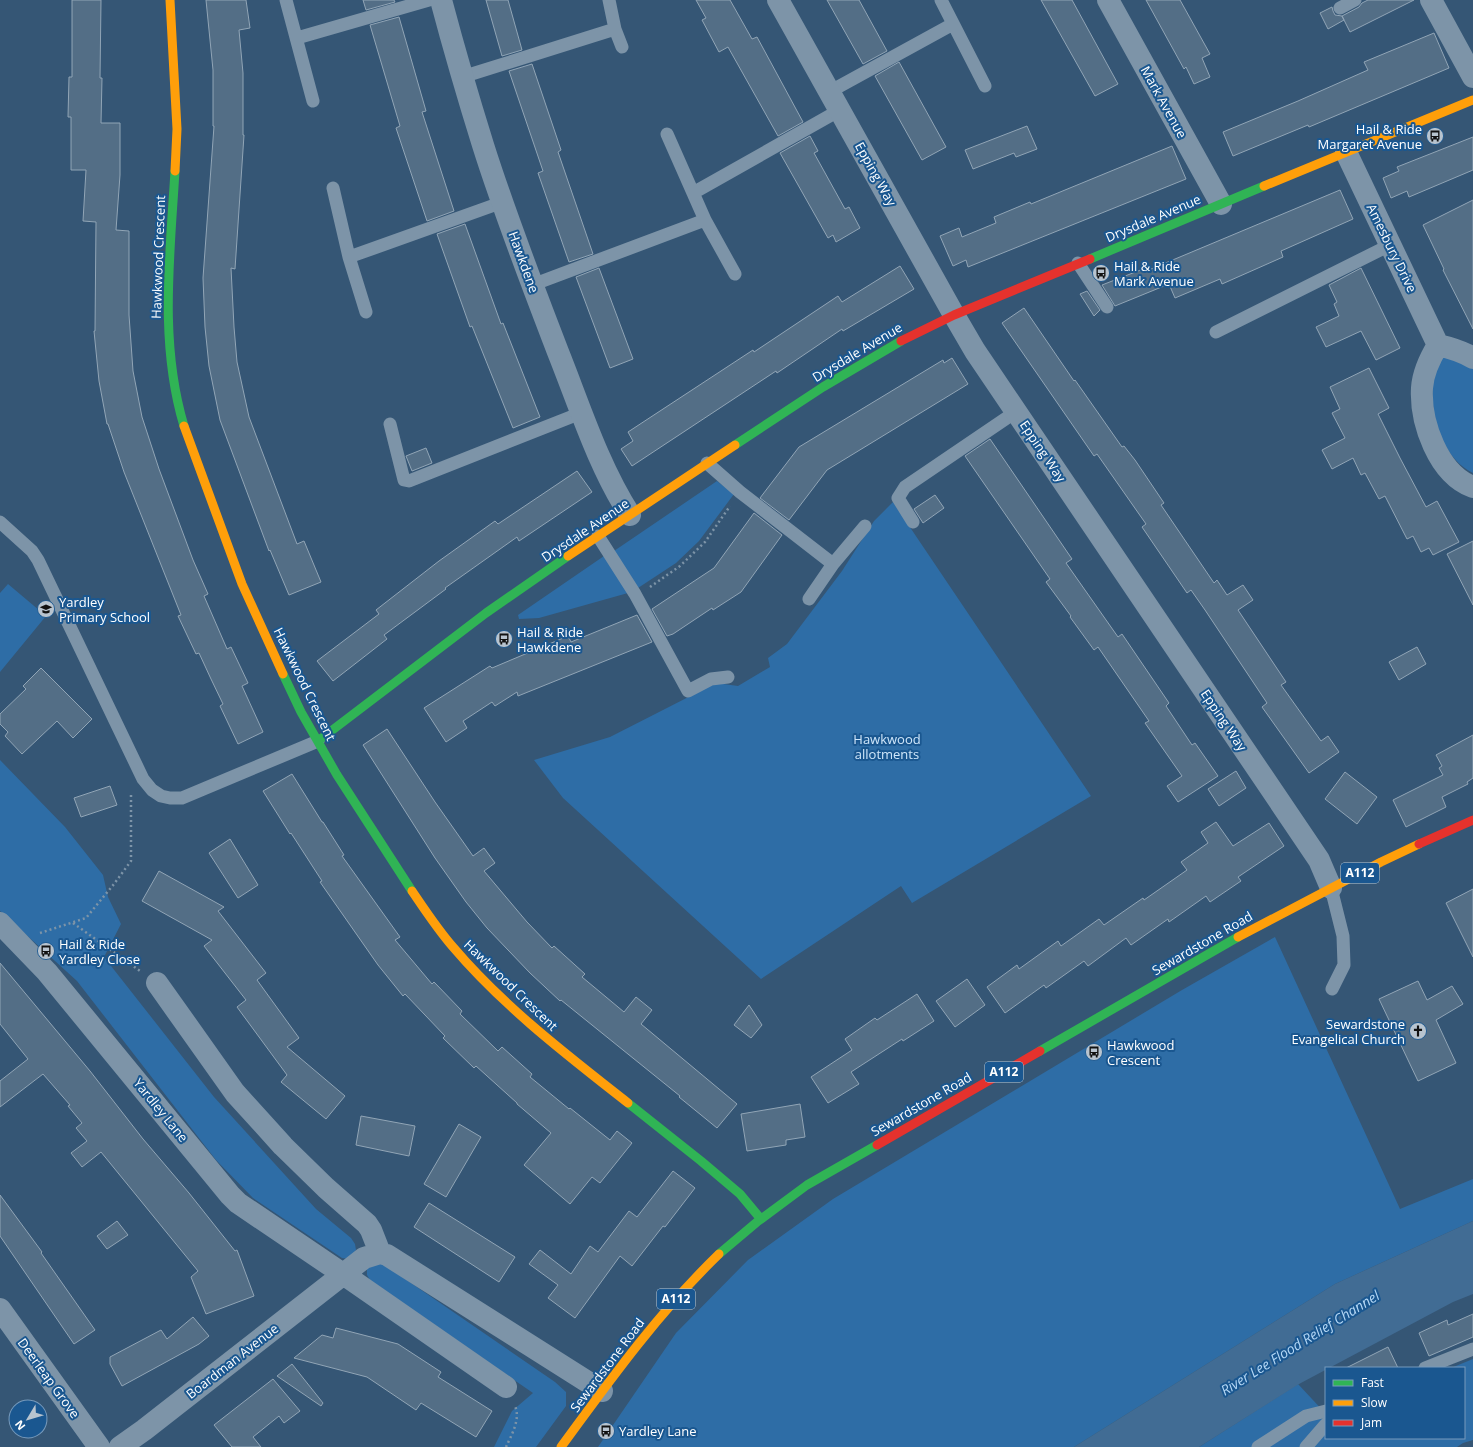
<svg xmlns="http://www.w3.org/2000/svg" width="1473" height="1447" font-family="'Open Sans',sans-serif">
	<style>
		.green { fill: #2e6da6 }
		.water { fill: #416c94 }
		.building { fill: #536e86; stroke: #91a5b6 }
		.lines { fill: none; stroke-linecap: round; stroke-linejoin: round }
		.path { stroke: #7d94a8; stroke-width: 2.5; stroke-dasharray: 2 3; stroke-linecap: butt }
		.lane { stroke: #7d94a8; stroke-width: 13 }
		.street { stroke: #7d94a8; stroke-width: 22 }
		.fast { stroke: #30b455; stroke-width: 9 }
		.slow { stroke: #ff9f0a; stroke-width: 9 }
		.jam { stroke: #e5322d; stroke-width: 9 }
		.labels { text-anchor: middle; stroke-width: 4; stroke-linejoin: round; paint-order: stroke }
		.shield { fill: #1a5790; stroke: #bacdde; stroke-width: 1 }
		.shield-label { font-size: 12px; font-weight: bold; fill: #fff }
		.street-label { font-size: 13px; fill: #fff; stroke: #1a5790 }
		.poi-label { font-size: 13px; fill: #fff; stroke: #1a5790; text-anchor: start }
		.park-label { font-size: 13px; fill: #cfe6fa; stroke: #1a5790 }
		.water-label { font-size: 14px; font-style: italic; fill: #b5d8f6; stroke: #1a5790 }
	</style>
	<rect width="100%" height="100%" fill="#355675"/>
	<path class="green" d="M 1445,355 L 1473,367 L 1473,473 C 1442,458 1429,414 1433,382 C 1434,378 1433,371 1435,367 C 1436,363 1442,359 1445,355 Z
		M 717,481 L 734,494 L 699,541 L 676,563 L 638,588 L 614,551 Z
		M 893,502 L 1091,796 L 912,903 L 901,886 L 761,979 L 563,798 L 534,760 L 610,737 L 716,683 L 738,686 L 770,667 L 768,658 L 787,644 L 842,571 L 874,521 Z
		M 604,556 L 628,593 L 539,618 L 519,619 L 518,615 Z
		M 8,584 L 46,616 L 0,672 L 0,593 Z
		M 0,760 L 65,827 L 103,875 L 108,897 L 121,924 L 104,957 L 214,1097 L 316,1209 L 351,1238 L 355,1244 L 356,1250 L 349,1259 L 342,1258 L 253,1198 L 216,1160 L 77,981 L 0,911 Z
		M 1275,937 L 1400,1209 L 1473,1179 L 1473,1221 L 1335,1284 L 1074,1447 L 598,1447 L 676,1333 L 748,1260 L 833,1199 L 1182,990 Z
		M 382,1263 L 555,1382 L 566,1392 L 566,1406 L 536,1447 L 494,1447 L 512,1411 L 533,1393 L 370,1280 L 367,1275 L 367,1269 L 372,1264 Z
		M 1473,1359 L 1473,1440 L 1463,1443 L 1457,1447 L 1199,1447 L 1298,1384 L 1326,1414 L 1326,1438 L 1464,1438 L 1464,1368 L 1451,1368 Z"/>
	<path class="water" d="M 1473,1221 L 1473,1294 L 1453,1302 L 1299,1384 L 1199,1447 L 1074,1447 L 1335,1284 Z"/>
	<path class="building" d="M 72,0 L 101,0 L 100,78 L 102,78 L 101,123 L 120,123 L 120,175 L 116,230 L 129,231 L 129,315 L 133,371 L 142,417 L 159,469 L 193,560 L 208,594 L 204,596 L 227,649 L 231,647 L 248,683 L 242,686 L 263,732 L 238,744 L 220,706 L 223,704 L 211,679 L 199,653 L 196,654 L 178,616 L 181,615 L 124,472 L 108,424 L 107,424 L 99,381 L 94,331 L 95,331 L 96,222 L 83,221 L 86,170 L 71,170 L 71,117 L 68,117 L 69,77 L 72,77 Z
		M 206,0 L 246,0 L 250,28 L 239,30 L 243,73 L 243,135 L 244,135 L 235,269 L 231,268 L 234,327 L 237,362 L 249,417 L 297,544 L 304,541 L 321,582 L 289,595 L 270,550 L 269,551 L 220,420 L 209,366 L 205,327 L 203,278 L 214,126 L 213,126 L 213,70 Z
		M 363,0 L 394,0 L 395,2 L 366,10 Z
		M 486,0 L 508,0 L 522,50 L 502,56 Z
		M 696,0 L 730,0 L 752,39 L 757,37 L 803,122 L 778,136 L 728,47 L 719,52 L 702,20 L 706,18 Z
		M 827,0 L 859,0 L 887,51 L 863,64 Z
		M 1041,0 L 1072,0 L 1118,84 L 1095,96 Z
		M 1146,0 L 1180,0 L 1210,54 L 1202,58 L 1210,77 L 1194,84 L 1186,67 L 1184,69 Z
		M 1368,0 L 1414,0 L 1350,32 L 1342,16 L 1359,7 L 1362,3 Z
		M 1332,7 L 1333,11 L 1335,15 L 1342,16 L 1344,20 L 1328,29 L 1320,13 Z
		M 399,17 L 426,111 L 422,112 L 454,211 L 427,221 L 396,128 L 400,126 L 370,25 Z
		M 1434,33 L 1449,68 L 1309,127 L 1308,125 L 1233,156 L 1223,132 L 1298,101 L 1368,70 L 1364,62 Z
		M 899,62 L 946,147 L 922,160 L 875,76 Z
		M 532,64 L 561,150 L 558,152 L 593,254 L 569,262 L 538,173 L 543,171 L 509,71 Z
		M 1027,126 L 1037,149 L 1016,157 L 1014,153 L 973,169 L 965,150 Z
		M 810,136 L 818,151 L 814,153 L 845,209 L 849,207 L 860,228 L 836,242 L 833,235 L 828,238 L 780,153 Z
		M 1473,137 L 1473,170 L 1409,197 L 1407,191 L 1391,198 L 1383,178 L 1399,171 L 1397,167 Z
		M 1172,146 L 1186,179 L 968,267 L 966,260 L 953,266 L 940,236 L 959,228 L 962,237 L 996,223 L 994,217 L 1030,202 L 1031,204 Z
		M 1340,190 L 1353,219 L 1281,251 L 1283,257 L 1222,284 L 1220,279 L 1175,298 L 1169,284 L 1115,306 L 1102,285 L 1143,269 L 1144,272 Z
		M 1473,200 L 1473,329 L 1443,270 L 1444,269 L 1423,225 Z
		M 465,224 L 501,324 L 503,323 L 540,417 L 513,428 L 472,326 L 470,327 L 437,234 Z
		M 900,266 L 914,289 L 843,331 L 842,329 L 777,373 L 776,371 L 632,466 L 621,449 L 633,441 L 628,432 L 753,350 L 754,352 L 838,296 L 842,302 Z
		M 599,268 L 633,359 L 610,368 L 576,277 Z
		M 1361,268 L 1400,348 L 1376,360 L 1361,331 L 1326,347 L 1316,327 L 1339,316 L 1334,304 L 1337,302 L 1329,285 Z
		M 1087,291 L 1100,310 L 1094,316 L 1080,294 Z
		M 1024,308 L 1074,381 L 1075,380 L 1122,447 L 1124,446 L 1135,460 L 1164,503 L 1161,505 L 1214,583 L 1217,580 L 1227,595 L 1243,585 L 1253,600 L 1238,610 L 1286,682 L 1281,685 L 1321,741 L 1328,736 L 1339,752 L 1309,773 L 1262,707 L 1267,703 L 1205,610 L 1191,590 L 1187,593 L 1142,527 L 1146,524 L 1097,454 L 1094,456 L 1002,323 Z
		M 952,358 L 968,384 L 827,470 L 789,520 L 760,498 L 799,447 L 943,360 L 944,363 Z
		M 1369,368 L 1389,408 L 1378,414 L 1400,458 L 1426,507 L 1437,501 L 1459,542 L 1433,555 L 1429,548 L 1421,552 L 1413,536 L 1407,539 L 1385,496 L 1379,499 L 1365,473 L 1361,475 L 1353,458 L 1332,469 L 1322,450 L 1345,438 L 1332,413 L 1340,409 L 1330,387 Z
		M 990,439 L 1072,559 L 1066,563 L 1118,637 L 1122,634 L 1169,703 L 1166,706 L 1192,745 L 1195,743 L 1218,776 L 1178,802 L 1167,786 L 1182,776 L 1145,723 L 1149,721 L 1098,647 L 1094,650 L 1070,617 L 1071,616 L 1046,582 L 1050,579 L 965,456 Z
		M 426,448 L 432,463 L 412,471 L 406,456 Z
		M 577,471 L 592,492 L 519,541 L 517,537 L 445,588 L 446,589 L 384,635 L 387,639 L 333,681 L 317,661 L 379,614 L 376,610 L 439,561 L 495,521 L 498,524 Z
		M 935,495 L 944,508 L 923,523 L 914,509 Z
		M 754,513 L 782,535 L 741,592 L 713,610 L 712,608 L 673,634 L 667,636 L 652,609 L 714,568 Z
		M 1473,541 L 1473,605 L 1447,554 Z
		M 637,615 L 652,642 L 518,696 L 517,692 L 495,706 L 492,702 L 463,721 L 467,728 L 446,742 L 424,708 L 490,666 L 492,668 L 568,636 L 571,642 Z
		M 1417,647 L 1426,664 L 1399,680 L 1389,662 Z
		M 41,668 L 92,719 L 73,738 L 57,721 L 22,754 L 5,736 L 8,732 L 0,724 L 0,714 L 26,689 L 23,686 Z
		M 387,729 L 435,802 L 473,856 L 484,848 L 495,863 L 484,871 L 527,922 L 552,948 L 554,946 L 585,974 L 582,977 L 624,1012 L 636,997 L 652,1010 L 641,1024 L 737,1104 L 717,1128 L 679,1097 L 680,1096 L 561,1000 L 560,1001 L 530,973 L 487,928 L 466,902 L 435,858 L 363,745 Z
		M 1473,735 L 1473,778 L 1467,782 L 1468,784 L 1442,797 L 1446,807 L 1406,827 L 1393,800 L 1443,775 L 1439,768 L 1442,766 L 1436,755 Z
		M 1236,771 L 1246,788 L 1219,806 L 1208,789 Z
		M 1345,772 L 1377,797 L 1357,824 L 1325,799 Z
		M 292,774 L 322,822 L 323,822 L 344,855 L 342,856 L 400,937 L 395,940 L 432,984 L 434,982 L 462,1011 L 460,1014 L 498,1051 L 502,1047 L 532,1074 L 530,1077 L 569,1109 L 570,1108 L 610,1140 L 617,1131 L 632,1143 L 600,1183 L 592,1177 L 570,1204 L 524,1165 L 551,1133 L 517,1104 L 517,1103 L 476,1066 L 474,1068 L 443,1038 L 445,1036 L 405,994 L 403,996 L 378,965 L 320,882 L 322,881 L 291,833 L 290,834 L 263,791 Z
		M 110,786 L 117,805 L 81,817 L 74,798 Z
		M 1216,822 L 1233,846 L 1269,823 L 1284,846 L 1238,877 L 1241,881 L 1210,902 L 1206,896 L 1169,922 L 1168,919 L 1131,945 L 1126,938 L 1088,966 L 1084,961 L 1046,988 L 1044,985 L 1005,1013 L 987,987 L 1017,965 L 1019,969 L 1058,941 L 1061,946 L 1099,919 L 1104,925 L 1143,898 L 1144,900 L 1187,870 L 1181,862 L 1208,843 L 1201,832 Z
		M 230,839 L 258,885 L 238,898 L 209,853 Z
		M 159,871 L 224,907 L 218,911 L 266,973 L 257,980 L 299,1038 L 287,1047 L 345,1096 L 326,1119 L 281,1082 L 287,1075 L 237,1007 L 246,1000 L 204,946 L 212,940 L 142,901 Z
		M 1473,889 L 1473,957 L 1446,903 Z
		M 0,963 L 90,1071 L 143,1139 L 189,1193 L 235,1251 L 237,1250 L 254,1296 L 206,1314 L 191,1277 L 198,1271 L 101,1152 L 82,1167 L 71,1153 L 87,1141 L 76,1128 L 82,1123 L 68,1106 L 70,1105 L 43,1074 L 0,1107 L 0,1081 L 28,1059 L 0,1024 Z
		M 967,979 L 985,1005 L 955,1027 L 936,1001 Z
		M 1418,981 L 1427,1000 L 1452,986 L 1463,1004 L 1436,1020 L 1456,1063 L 1418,1081 L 1379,999 Z
		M 917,994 L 934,1021 L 903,1041 L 902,1039 L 851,1072 L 859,1084 L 828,1103 L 811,1077 L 852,1050 L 845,1039 L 875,1018 L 877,1020 Z
		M 749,1005 L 762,1025 L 751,1038 L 734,1025 Z
		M 800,1104 L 805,1137 L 786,1140 L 786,1145 L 747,1151 L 741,1114 Z
		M 361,1116 L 415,1126 L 409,1156 L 356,1145 Z
		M 459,1124 L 481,1137 L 446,1197 L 424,1184 Z
		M 673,1171 L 695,1188 L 665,1227 L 663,1226 L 632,1266 L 620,1256 L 575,1318 L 548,1298 L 558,1285 L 529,1264 L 540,1250 L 571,1274 L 590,1246 L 598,1252 L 629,1211 L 637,1217 Z
		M 0,1195 L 42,1252 L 41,1253 L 95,1330 L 74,1344 L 0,1236 Z
		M 429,1203 L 515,1257 L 499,1282 L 414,1227 Z
		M 117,1221 L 128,1235 L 107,1249 L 97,1236 Z
		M 1473,1314 L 1473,1337 L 1429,1356 L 1419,1333 L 1447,1320 L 1448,1325 Z
		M 193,1317 L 209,1336 L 199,1344 L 122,1386 L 110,1364 L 110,1357 L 161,1330 L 167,1339 Z
		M 336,1328 L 398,1344 L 441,1372 L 438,1377 L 492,1411 L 476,1437 L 421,1403 L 416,1410 L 367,1377 L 294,1358 L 322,1335 L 333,1338 Z
		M 1388,1347 L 1398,1368 L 1346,1368 Z
		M 292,1364 L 323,1403 L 321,1406 L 277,1376 Z
		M 273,1379 L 300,1411 L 284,1423 L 279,1416 L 253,1437 L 261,1447 L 232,1447 L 214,1425 Z"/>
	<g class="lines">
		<path class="path" d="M 650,587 L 680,566 L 705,542 L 730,506
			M 73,923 L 140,971
			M 40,933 L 86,918 L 114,884 L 131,861 L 131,792
			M 506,1447 C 511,1436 521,1419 515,1406"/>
		<path class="lane" d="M 286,0 L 313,101
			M 609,0 L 615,29 L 622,47
			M 941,0 L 985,86
			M 1340,8 L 1355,0
			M 297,38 L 429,0
			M 462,77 L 615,29
			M 829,92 L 953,24
			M 667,134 L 705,220 L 735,274
			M 333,188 L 349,257 L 366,312
			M 693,193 L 840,110
			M 349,257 L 503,202
			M 1078,263 L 1107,307
			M 532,285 L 705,220
			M 1216,332 L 1390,245
			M 390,424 L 404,480 L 409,481 L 581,413
			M 707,463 L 740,492 L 833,564
			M 0,522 L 32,551 L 38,560 L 143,779 L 152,790 L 161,796 L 170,798 L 182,798 L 318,741
			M 913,522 L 898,498 L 905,487 L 1017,411
			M 598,536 L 635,594 L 688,691 L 711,679 L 728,677
			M 809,599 L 833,564 L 865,526
			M 1331,888 L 1343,936 L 1344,965 L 1332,989
			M 1425,1368 L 1473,1349
			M 1258,1447 L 1306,1416 L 1326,1411
			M 1306,1447 L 1326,1424"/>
		<path class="street" d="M 441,0 C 454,49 468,97 483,145 C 505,215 532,284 558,352 C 580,407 598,465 630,515
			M 778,0 L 954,315 L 975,351 L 1319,860 L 1331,888
			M 1108,0 L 1221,204
			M 1431,0 L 1473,77
			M 1346,152 L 1438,345
			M 1438,345 C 1430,358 1423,372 1422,388 C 1420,422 1438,474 1473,487
			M 1438,345 C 1451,348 1462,351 1473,358
			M 0,923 L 47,972 L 230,1195 L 238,1203 L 343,1274 L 506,1387
			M 157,983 L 235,1093 L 283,1146 L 326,1188 L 367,1224 L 371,1230 L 380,1253
			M 0,1309 L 99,1447
			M 120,1447 L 144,1430 L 364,1258 L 380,1253 L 387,1255 L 602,1391"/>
		<path class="fast" d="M 175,171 C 170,256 159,343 184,426
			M 1090,259 L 1264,186
			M 735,445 L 823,387 L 901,341
			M 283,674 L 301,712 L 337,775 L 412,891
			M 318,741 L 486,613 L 568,556
			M 1040,1051 L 1238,937
			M 628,1103 L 701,1161 L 740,1194 L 760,1218
			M 719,1254 L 757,1222 L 807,1185 L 877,1145"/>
		<path class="slow" d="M 170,0 L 177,129 L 175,171
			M 1264,186 L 1473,100
			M 184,426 L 242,584 L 283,674
			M 568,556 L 735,445
			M 412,891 C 425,910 438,930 453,947 C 504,1007 567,1055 628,1103
			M 1238,937 L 1381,862 L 1419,844
			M 561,1447 C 610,1380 659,1312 719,1254"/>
		<path class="jam" d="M 901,341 L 954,315 L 1090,259
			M 1419,844 L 1473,820
			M 877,1145 L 1040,1051"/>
	</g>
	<defs>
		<g id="bus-disc" transform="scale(0.9)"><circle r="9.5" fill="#b8c4cf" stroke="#1a5790"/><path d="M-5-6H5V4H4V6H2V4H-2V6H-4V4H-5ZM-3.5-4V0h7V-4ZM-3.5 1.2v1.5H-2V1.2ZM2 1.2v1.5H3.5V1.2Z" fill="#111"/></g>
		<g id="school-disc" transform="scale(0.9)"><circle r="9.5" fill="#b8c4cf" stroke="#1a5790"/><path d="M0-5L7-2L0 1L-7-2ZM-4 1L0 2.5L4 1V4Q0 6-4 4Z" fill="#111"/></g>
		<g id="church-disc" transform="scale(0.9)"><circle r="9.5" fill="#b8c4cf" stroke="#1a5790"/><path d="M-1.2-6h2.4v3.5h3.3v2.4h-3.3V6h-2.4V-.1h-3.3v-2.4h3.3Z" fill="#111"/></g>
	</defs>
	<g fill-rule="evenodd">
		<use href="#bus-disc" x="1435" y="136"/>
		<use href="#bus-disc" x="1101" y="273"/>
		<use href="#school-disc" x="46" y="609"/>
		<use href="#bus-disc" x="504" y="639"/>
		<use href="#bus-disc" x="46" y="951"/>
		<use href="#church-disc" x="1418" y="1031"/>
		<use href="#bus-disc" x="1094" y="1052"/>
		<use href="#bus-disc" x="606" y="1431"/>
	</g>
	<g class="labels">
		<g class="shield">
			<rect x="1341" y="863" width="38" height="20" rx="3"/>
			<rect x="985" y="1062" width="38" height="20" rx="3"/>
			<rect x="657" y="1289" width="38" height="20" rx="3"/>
		</g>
		<g class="shield-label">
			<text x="1360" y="877">A112</text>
			<text x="1004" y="1076">A112</text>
			<text x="676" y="1303">A112</text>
		</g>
		<g class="street-label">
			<text transform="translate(1164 102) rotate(61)" y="5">Mark Avenue</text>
			<text transform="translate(876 174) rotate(61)" y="5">Epping Way</text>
			<text transform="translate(1153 218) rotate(-23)" y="5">Drysdale Avenue</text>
			<text transform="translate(1392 248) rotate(64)" y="5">Amesbury Drive</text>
			<text transform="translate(158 257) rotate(-88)" y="5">Hawkwood Crescent</text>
			<text transform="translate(524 262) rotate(70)" y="5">Hawkdene</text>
			<text transform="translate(857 352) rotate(-31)" y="5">Drysdale Avenue</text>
			<text transform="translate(1043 451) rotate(56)" y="5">Epping Way</text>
			<text transform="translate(585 530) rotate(-34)" y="5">Drysdale Avenue</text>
			<text transform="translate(305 684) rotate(64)" y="5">Hawkwood Crescent</text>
			<text transform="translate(1224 720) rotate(56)" y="5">Epping Way</text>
			<text transform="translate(1202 943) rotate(-30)" y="5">Sewardstone Road</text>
			<text transform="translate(511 985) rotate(44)" y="5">Hawkwood Crescent</text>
			<text transform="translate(921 1104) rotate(-30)" y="5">Sewardstone Road</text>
			<text transform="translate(161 1110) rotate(51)" y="5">Yardley Lane</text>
			<text transform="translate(232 1361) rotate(-38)" y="5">Boardman Avenue</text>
			<text transform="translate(607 1365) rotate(-53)" y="5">Sewardstone Road</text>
			<text transform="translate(49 1378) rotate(54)" y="5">Deerleap Grove</text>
		</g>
		<g class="poi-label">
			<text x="1422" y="134" text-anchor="end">Hail &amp; Ride<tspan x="1422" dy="15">Margaret Avenue</tspan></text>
			<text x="1114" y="271">Hail &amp; Ride<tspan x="1114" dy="15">Mark Avenue</tspan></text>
			<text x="59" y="607">Yardley<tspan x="59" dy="15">Primary School</tspan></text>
			<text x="517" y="637">Hail &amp; Ride<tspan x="517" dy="15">Hawkdene</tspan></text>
			<text x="59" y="949">Hail &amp; Ride<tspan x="59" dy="15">Yardley Close</tspan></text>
			<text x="1405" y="1029" text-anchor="end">Sewardstone<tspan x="1405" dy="15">Evangelical Church</tspan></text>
			<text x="1107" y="1050">Hawkwood<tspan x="1107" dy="15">Crescent</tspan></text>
			<text x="619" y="1436">Yardley Lane</text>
		</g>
		<g class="park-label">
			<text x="887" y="744">Hawkwood<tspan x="887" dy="15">allotments</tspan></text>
		</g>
		<g class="water-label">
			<text transform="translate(1300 1343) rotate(-32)" y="5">River Lee Flood Relief Channel</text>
		</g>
	</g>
	<rect x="1325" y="1367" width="140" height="72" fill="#1a5790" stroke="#769abc"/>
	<rect x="1333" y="1380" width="20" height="6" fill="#30b455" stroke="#769abc"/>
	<text x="1361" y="1387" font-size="12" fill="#ffffff">Fast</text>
	<rect x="1333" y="1400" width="20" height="6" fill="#ff9f0a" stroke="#769abc"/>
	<text x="1361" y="1407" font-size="12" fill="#ffffff">Slow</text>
	<rect x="1333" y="1420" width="20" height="6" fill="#e5322d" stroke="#769abc"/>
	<text x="1361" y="1427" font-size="12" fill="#ffffff">Jam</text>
	<g transform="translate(28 1419) rotate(232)"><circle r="19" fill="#1a5790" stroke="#769abc"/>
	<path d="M0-3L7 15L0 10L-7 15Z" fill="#b8c4cf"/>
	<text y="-6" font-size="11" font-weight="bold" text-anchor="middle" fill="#ffffff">N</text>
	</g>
</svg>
